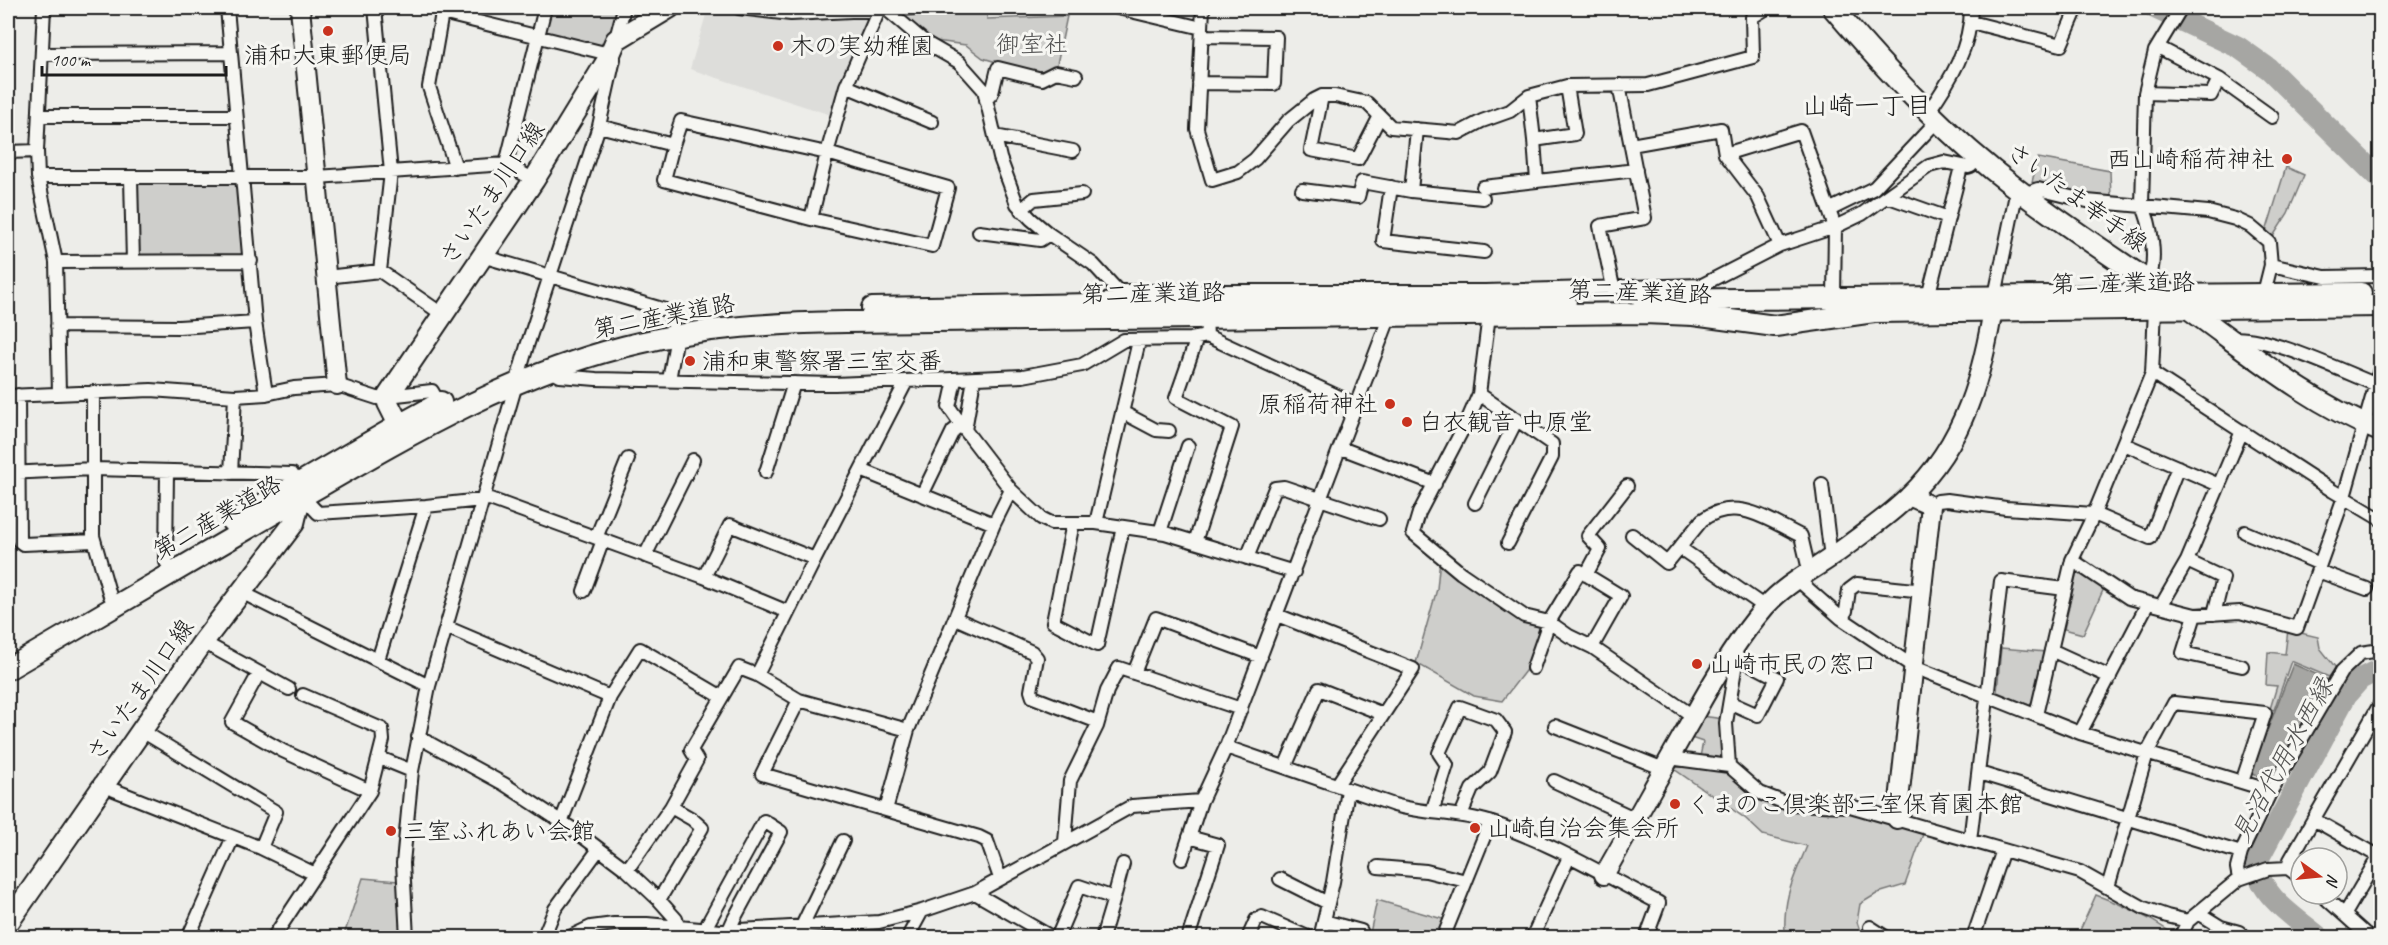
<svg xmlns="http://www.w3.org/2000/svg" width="2388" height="945" font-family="Caveat,'Klee One',sans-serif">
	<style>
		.built { fill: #ddddda }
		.green { fill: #cececb; stroke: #757574; stroke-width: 1.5 }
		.water { fill: #a6a6a3; stroke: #6f6f6d; stroke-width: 1.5 }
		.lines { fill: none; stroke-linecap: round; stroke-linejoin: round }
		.river { stroke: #a6a6a3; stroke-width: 22 }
		.street-casing { stroke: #1c1c1c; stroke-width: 16 }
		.secondary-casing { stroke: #1c1c1c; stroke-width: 22 }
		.primary-casing { stroke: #1c1c1c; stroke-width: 24 }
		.street { stroke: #f6f6f2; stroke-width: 12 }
		.secondary { stroke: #f6f6f2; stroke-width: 18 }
		.primary { stroke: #f6f6f2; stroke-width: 20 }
		.poi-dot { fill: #c8321e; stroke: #f6f6f2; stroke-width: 2 }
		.labels { text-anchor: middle; stroke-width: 6; stroke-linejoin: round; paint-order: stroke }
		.park-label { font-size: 24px; fill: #515151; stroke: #f6f6f2 }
		.poi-label { font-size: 24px; fill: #1c1c1c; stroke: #f6f6f2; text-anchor: start }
		.street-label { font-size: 24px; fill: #1c1c1c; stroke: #f6f6f2 }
		.neighbourhood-label { font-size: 26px; fill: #1c1c1c; stroke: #f6f6f2 }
		.water-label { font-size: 26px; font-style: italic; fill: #535352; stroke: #f6f6f2 }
	</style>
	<rect width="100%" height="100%" fill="#edede9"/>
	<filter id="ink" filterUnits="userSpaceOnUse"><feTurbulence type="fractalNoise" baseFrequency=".0167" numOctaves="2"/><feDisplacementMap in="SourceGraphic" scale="12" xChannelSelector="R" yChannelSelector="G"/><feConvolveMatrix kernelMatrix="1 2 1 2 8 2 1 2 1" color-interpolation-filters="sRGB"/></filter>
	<g filter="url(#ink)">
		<path class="built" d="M 708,8 L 789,17 L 863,16 L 869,24 L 831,115 L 690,69 Z"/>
		<path class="green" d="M 548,8 L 619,8 L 605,48 L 541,36 Z
			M 947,8 L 986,8 L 987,19 L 1067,16 L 1056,69 L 1043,76 L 983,58 L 966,45 L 928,40 L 894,12 Z
			M 2038,158 L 2110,171 L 2111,199 L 2088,198 L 2032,182 Z
			M 2286,167 L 2304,175 L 2288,213 L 2272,238 L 2266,232 Z
			M 233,182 L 239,188 L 244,252 L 240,256 L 140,257 L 136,252 L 135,188 L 139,183 Z
			M 1440,558 L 1470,583 L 1539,627 L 1538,654 L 1502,701 L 1474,696 L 1416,663 L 1437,589 Z
			M 2082,569 L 2105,586 L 2083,634 L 2064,629 L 2077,571 Z
			M 2288,630 L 2318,637 L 2320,648 L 2336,668 L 2329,677 L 2291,661 L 2274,710 L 2270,709 L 2277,686 L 2266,685 L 2268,652 L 2285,654 Z
			M 2001,648 L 2046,652 L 2034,707 L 1997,692 Z
			M 1701,716 L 1724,719 L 1723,758 L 1700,757 L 1703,742 L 1691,738 Z
			M 1678,767 L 1724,768 L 1759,801 L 1806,811 L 1850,811 L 1889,819 L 1923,834 L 1905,885 L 1878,893 L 1860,904 L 1857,922 L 1862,937 L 1785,937 C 1783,897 1792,882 1807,846 L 1763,835 L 1746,819 L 1674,769 Z
			M 363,878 L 398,881 L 401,937 L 343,938 Z
			M 2096,895 C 2121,904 2147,916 2169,931 L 2167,937 L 2077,937 Z
			M 1377,900 L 1446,920 L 1439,937 L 1369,938 Z"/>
		<path class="water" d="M 2293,664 L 2327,679 L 2274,777 L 2269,779 L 2254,775 L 2252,770 Z"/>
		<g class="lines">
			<path class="river" d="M 2155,8 L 2238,47 L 2269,69 L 2380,179
				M 2320,938 C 2295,917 2260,897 2256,863 L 2346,695 L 2360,679 L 2380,669"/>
			<g class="street-casing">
				<path id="street" d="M 44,8 L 37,151 L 38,177 L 56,262 L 59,393
					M 227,8 L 255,322 L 266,394
					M 375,8 L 391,172 L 380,271 L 442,314
					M 441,8 L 442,13 L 429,87 L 456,168
					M 739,8 L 791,14 L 912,8
					M 885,8 L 926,43 L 959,62 L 984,90 L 1000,158 L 1017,204 L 1031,219 L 1049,234 L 1093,264 L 1118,291 L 1485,291 L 1702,285 L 1780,245 L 1835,227 L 1862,214 L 1929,166 L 1944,162 L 1968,167 L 1971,166 L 1976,156
					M 1118,8 L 1202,28
					M 1203,8 L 1197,129 L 1212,180 L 1238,172 L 1255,159 L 1288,121 L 1314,100 L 1322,96 L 1335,96 L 1367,103 L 1391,127 L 1459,133 L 1482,121 L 1510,111 L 1529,96 L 1567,86 L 1648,85 L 1753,57 L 1752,17 L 1767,8
					M 442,13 L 609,54
					M 1971,22 L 2061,45 L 2077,8
					M 615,42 L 624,8
					M 2158,47 L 2219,79 L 2272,117
					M 42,54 L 231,53
					M 1199,83 L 1274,84 L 1276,37 L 1202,36
					M 846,86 L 932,122
					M 2145,93 L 2211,95 L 2219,79
					M 1322,96 L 1311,150 L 1358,159 L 1380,116
					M 1529,96 L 1534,140
					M 986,100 L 992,93 L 998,68 L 1042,79 L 1056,72 L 1076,76
					M 1928,112 C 1950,81 1971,47 1971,8
					M 39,116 L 236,116
					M 599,126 L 673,145 L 664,180 L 811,219 L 932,246 L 948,188 L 827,153 L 681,121 L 673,145
					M 995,136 L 1073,151
					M 1631,145 L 1721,129 L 1725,154 L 1758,197 L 1780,245
					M 8,152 L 37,151
					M 1725,154 L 1801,131 L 1835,227 L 1834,298
					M 506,164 L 545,8
					M 38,177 L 317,177 L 506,164 L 534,180
					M 131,178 L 133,262
					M 1537,181 L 1534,140 L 1575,134 L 1567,86
					M 1391,187 L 1383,241 L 1484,252
					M 1483,187 L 1636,170
					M 1302,190 L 1358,197 L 1362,182 L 1411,191 L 1417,129
					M 1411,191 L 1483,198
					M 2024,194 L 2038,189 L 2087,201 L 2208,212 L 2235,219 L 2250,226 L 2269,242 L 2271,265 L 2325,277 L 2380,276
					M 1889,197 L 1948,218 L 1928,297
					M 1021,210 L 1034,199 L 1082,194
					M 1829,210 L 1874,188 L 1937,121
					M 1948,218 L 1961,167
					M 811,219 L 827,153 L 846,86 L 879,10
					M 979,232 L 1040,240 L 1049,234
					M 482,256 L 669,311 L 672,322
					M 56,262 L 251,261
					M 326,277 L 380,271
					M 2148,280 C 2158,262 2151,222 2142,205 L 2145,93 L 2155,51 L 2181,8
					M 1613,287 L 1600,226 L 1645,218 L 1619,85
					M 2264,293 L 2271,265
					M 1995,296 L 2015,199 L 2018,190
					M 1489,315 L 1479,394 L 1469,417 L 1419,513 L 1413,533 L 1461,573 L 1524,616 L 1549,622 L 1569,636 L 1592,647 L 1693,716
					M 1206,317 L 1207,336 L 1357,405
					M 57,326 L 179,327 L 255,322
					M 2230,339 C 2261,332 2344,372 2377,385
					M 549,370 L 560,376 L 596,379 L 835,384 L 1023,376 L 1082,365 L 1124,340 L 1191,339 L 1207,336
					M 2152,373 L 2333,491 L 2380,519
					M 974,379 L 965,430 L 1011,490 L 1041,518 L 1051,523 L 1096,523 L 1165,533 L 1294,572
					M 669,380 L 675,347 L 675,335
					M 955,380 L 949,407 L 965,430
					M 93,392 L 93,536 L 110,596
					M 1479,394 L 1552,444 L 1552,457 L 1508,543
					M 18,395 L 19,541 L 23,544 L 94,541
					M 8,396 L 151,390 L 235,396 L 266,394 L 294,388 L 337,385 L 377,398 L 387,399
					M 388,396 L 432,391 L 439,403
					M 1122,412 L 1156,430 L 1169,431
					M 2124,444 L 2219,485
					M 1341,448 L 1435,484
					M 861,470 L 994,524
					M 766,472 L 794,383
					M 8,473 L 93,469 L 292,474 L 297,483
					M 231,473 L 235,396
					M 1822,484 L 1831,558
					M 922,495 L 953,431 L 961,425
					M 302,496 L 318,513 L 426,506 L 490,499 L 704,577 L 788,612
					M 1475,503 L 1517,419
					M 1931,506 L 1938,501 L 1947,500 L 2006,508 L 2094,514 L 2150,538 L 2178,467
					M 1073,523 L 1053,622 L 1097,645 L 1123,527
					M 1096,523 L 1139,341
					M 1160,532 L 1188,446
					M 2245,532 L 2320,564
					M 1632,535 L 1667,563 L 1702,520 C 1736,495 1768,520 1801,536 L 1809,570
					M 596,538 L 628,459
					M 1195,542 L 1232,427 L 1176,398 L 1197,338
					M 1680,548 L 1765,607
					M 645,556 L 693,460
					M 1247,558 L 1275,488 L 1284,487 L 1379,519
					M 2072,560 L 2129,598 L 2195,615 L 2240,612 L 2297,628 L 2344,497 L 2380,369
					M 2187,561 L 2223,578 L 2214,614
					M 166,562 L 167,471
					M 2318,571 L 2367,589
					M 1586,575 L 1600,549 L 1588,536 L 1627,486
					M 704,577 L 730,525 L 815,559 L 906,382
					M 1798,580 L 1841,618 L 1914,667 L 2080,733 L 2271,791
					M 584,591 L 603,540
					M 241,592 L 429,686
					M 2161,606 L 2187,561 L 2242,431
					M 1277,615 L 1413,669 L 1337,785
					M 2195,615 L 2183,653 L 2242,666
					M 955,618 L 1032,652 L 1037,658 L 1031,691 L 1033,697 L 1098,722
					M 1841,618 L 1846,611 L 1849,590 L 1857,584 L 1924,591
					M 446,627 L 610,697
					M 203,642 L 289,689
					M 2051,650 L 2110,677
					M 378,660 L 426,506
					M 1533,668 L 1549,622 L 1580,571 L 1621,596 L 1592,647
					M 259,673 L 232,722 L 283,751 L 370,791
					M 1134,673 L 1156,618 L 1261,657
					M 757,675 L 815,559
					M 799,700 L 762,774 L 979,837 L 987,841 L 1000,878
					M 1731,703 L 1758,715 L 1777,678 L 1737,657
					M 2036,715 L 2072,560 L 2094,514 L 2152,373 L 2155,309
					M 1555,726 L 1664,769
					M 142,731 L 276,812 L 261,848
					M 2080,733 L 2148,603
					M 418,737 L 504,784 L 574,830 L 627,870 L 659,900 L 676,919 L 678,926
					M 1226,747 L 1394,805 C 1425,814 1457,812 1489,822 C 1548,841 1604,875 1659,903 L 1646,938
					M 380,758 L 412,771
					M 1669,758 L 1729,766 L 1760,793 L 1788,804 L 1850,806 L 2080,872 L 2144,908 L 2167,916 L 2188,921
					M 1729,766 L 1726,723 L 1737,657 L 1735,647
					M 1285,767 L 1319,689 L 1383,714
					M 1979,773 L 2241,853
					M 1554,781 L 1636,819
					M 104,786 L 261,848 L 315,874
					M 886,810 L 908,730 L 994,524 L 1011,490
					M 1432,812 L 1447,765 L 1439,753 L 1460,707 L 1496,720 L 1505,732 L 1490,772 L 1472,789 L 1461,815
					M 2315,820 L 2380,857
					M 561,822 L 610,697 L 640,649 L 722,697
					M 1970,841 L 2001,581 L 2065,589
					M 1065,842 L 1070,781 L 1097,726 L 1107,691 L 1119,668 L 1241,709
					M 1182,859 L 1201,801 L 1226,747 L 1386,326 L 1387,316
					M 1378,867 L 1426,871 L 1466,881
					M 2288,868 L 2301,878
					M 627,870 L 671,807 L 697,760 L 691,750 L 739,668 L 757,675 L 799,700 L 908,730
					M 1280,879 L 1328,903
					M 2239,879 L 2237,868 L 2241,853 L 2271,791 L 2341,672 L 2361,653 L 2380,650
					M 2108,887 L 2147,753 L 2174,703 L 2265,713 L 2242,782
					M 975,893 L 1053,938
					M 2321,894 L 2370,938
					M 8,895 L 17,909
					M 1114,898 L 1123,864
					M 659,900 L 702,828 L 692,819 L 671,807
					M 2200,914 L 2221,927 L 2239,932 L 2246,938
					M 2345,914 L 2380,854
					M 1324,921 L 1361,931
					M 802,926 L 843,841
					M 1870,927 L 1887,938
					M 707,929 L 708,923 L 764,821 L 781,832 L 734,919 L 729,930 L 732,935
					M 188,938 L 233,837
					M 273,938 L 370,791 L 383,740 L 382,729 L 303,695
					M 407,938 L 403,863 L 412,771 L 429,686 L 527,346 L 599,126 L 614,59
					M 543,938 L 555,909 L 599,849
					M 568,938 L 591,927 L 614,924 L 647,924 L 721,931 L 879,922 L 922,911 L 975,893 L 1132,806 L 1201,801
					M 916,938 L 910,933 L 922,911
					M 1057,938 L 1079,886 L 1114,898 L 1102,938
					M 1188,938 L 1218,845 L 1189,837
					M 1248,938 L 1256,920 L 1262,917 L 1310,938
					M 1320,938 L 1333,882 L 1348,790
					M 1443,938 L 1490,822
					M 1532,938 L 1569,857
					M 1973,938 L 2003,850
					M 2180,938 L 2188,921 L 2239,879 L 2268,869 L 2288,868 L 2290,860 L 2380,704"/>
			</g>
			<g class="secondary-casing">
				<path id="secondary" d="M 300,8 L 337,385
					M 1897,819 L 1931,506 L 1909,496
					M 1604,875 C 1634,823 1663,769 1693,717 C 1714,678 1736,641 1765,607 C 1787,582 1818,568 1844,548 C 1866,531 1889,516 1908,497 C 1966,442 1983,373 1995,298"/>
			</g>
			<g class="primary-casing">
				<path id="primary" d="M 1833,8 C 1889,74 1948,137 2017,189 C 2073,232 2132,269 2189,309 C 2250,353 2310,403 2380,431
					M 1643,300 L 2361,293
					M 872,308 L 1205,302 L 1566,301
					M 399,425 L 388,403 L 388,396 L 534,180 L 607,61 L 616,40 L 669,8
					M 232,522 L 399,425 L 441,402
					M 8,669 C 103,613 199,557 295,501 C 405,437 513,372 639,343 C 707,327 776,323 846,322 L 1644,313 L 1693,315 L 1775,326 L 1874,312 L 2380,306
					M 8,923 L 203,642 L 294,523 L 300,498 L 299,492"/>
			</g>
			<use href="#street" class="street"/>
			<use href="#secondary" class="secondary"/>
			<use href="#primary" class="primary"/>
		</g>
	</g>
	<g class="poi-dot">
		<circle cx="328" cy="31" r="6"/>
		<circle cx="778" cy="46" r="6"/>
		<circle cx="2287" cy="159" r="6"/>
		<circle cx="690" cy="361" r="6"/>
		<circle cx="1390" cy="404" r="6"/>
		<circle cx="1407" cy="422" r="6"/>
		<circle cx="1697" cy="664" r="6"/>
		<circle cx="1675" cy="804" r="6"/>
		<circle cx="1475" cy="828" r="6"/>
		<circle cx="391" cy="831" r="6"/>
	</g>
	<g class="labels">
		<g class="park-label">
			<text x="1032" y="52">御室社</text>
		</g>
		<g class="poi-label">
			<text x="790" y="54">木の実幼稚園</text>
			<text x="328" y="63" text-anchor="middle">浦和大東郵便局</text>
			<text x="2275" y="167" text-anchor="end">西山崎稲荷神社</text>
			<text x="702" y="369">浦和東警察署三室交番</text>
			<text x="1378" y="412" text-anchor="end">原稲荷神社</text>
			<text x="1419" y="430">白衣観音 中原堂</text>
			<text x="1709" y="672">山崎市民の窓口</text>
			<text x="1687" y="812">くまのこ倶楽部三室保育園本館</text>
			<text x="1487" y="836">山崎自治会集会所</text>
			<text x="403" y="839">三室ふれあい会館</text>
		</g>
		<g class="street-label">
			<text transform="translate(492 193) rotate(-56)" y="8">さいたま川口線</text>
			<text transform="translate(2077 197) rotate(36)" y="8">さいたま幸手線</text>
			<text transform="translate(2123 283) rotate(-1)" y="8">第二産業道路</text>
			<text transform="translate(1640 292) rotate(2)" y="8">第二産業道路</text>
			<text transform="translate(1153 293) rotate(-1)" y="8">第二産業道路</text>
			<text transform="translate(664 316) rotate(-11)" y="8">第二産業道路</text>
			<text transform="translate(217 517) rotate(-30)" y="8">第二産業道路</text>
			<text transform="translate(140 690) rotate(-55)" y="8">さいたま川口線</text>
		</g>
		<g class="neighbourhood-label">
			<text x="1867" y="114">山崎一丁目</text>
		</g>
		<g class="water-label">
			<text transform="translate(2282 760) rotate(-61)" y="9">見沼代用水西縁</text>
		</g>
	</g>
	<rect width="2388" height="945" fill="none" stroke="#f6f6f2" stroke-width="30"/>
	<rect x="15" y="15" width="2358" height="915" fill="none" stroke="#1c1c1c" stroke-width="2" filter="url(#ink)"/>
	<g transform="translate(2319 876) rotate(105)"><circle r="28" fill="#f6f6f2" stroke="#9f9f9c" stroke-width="1.5"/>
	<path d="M0-4.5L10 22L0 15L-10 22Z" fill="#c8321e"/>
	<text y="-9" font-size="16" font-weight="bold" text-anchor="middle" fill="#1c1c1c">N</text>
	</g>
	<path d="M42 66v9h184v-9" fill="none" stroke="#1c1c1c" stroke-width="3"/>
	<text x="51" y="66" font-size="18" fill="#1c1c1c" stroke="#f6f6f2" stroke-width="4.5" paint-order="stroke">100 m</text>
</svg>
